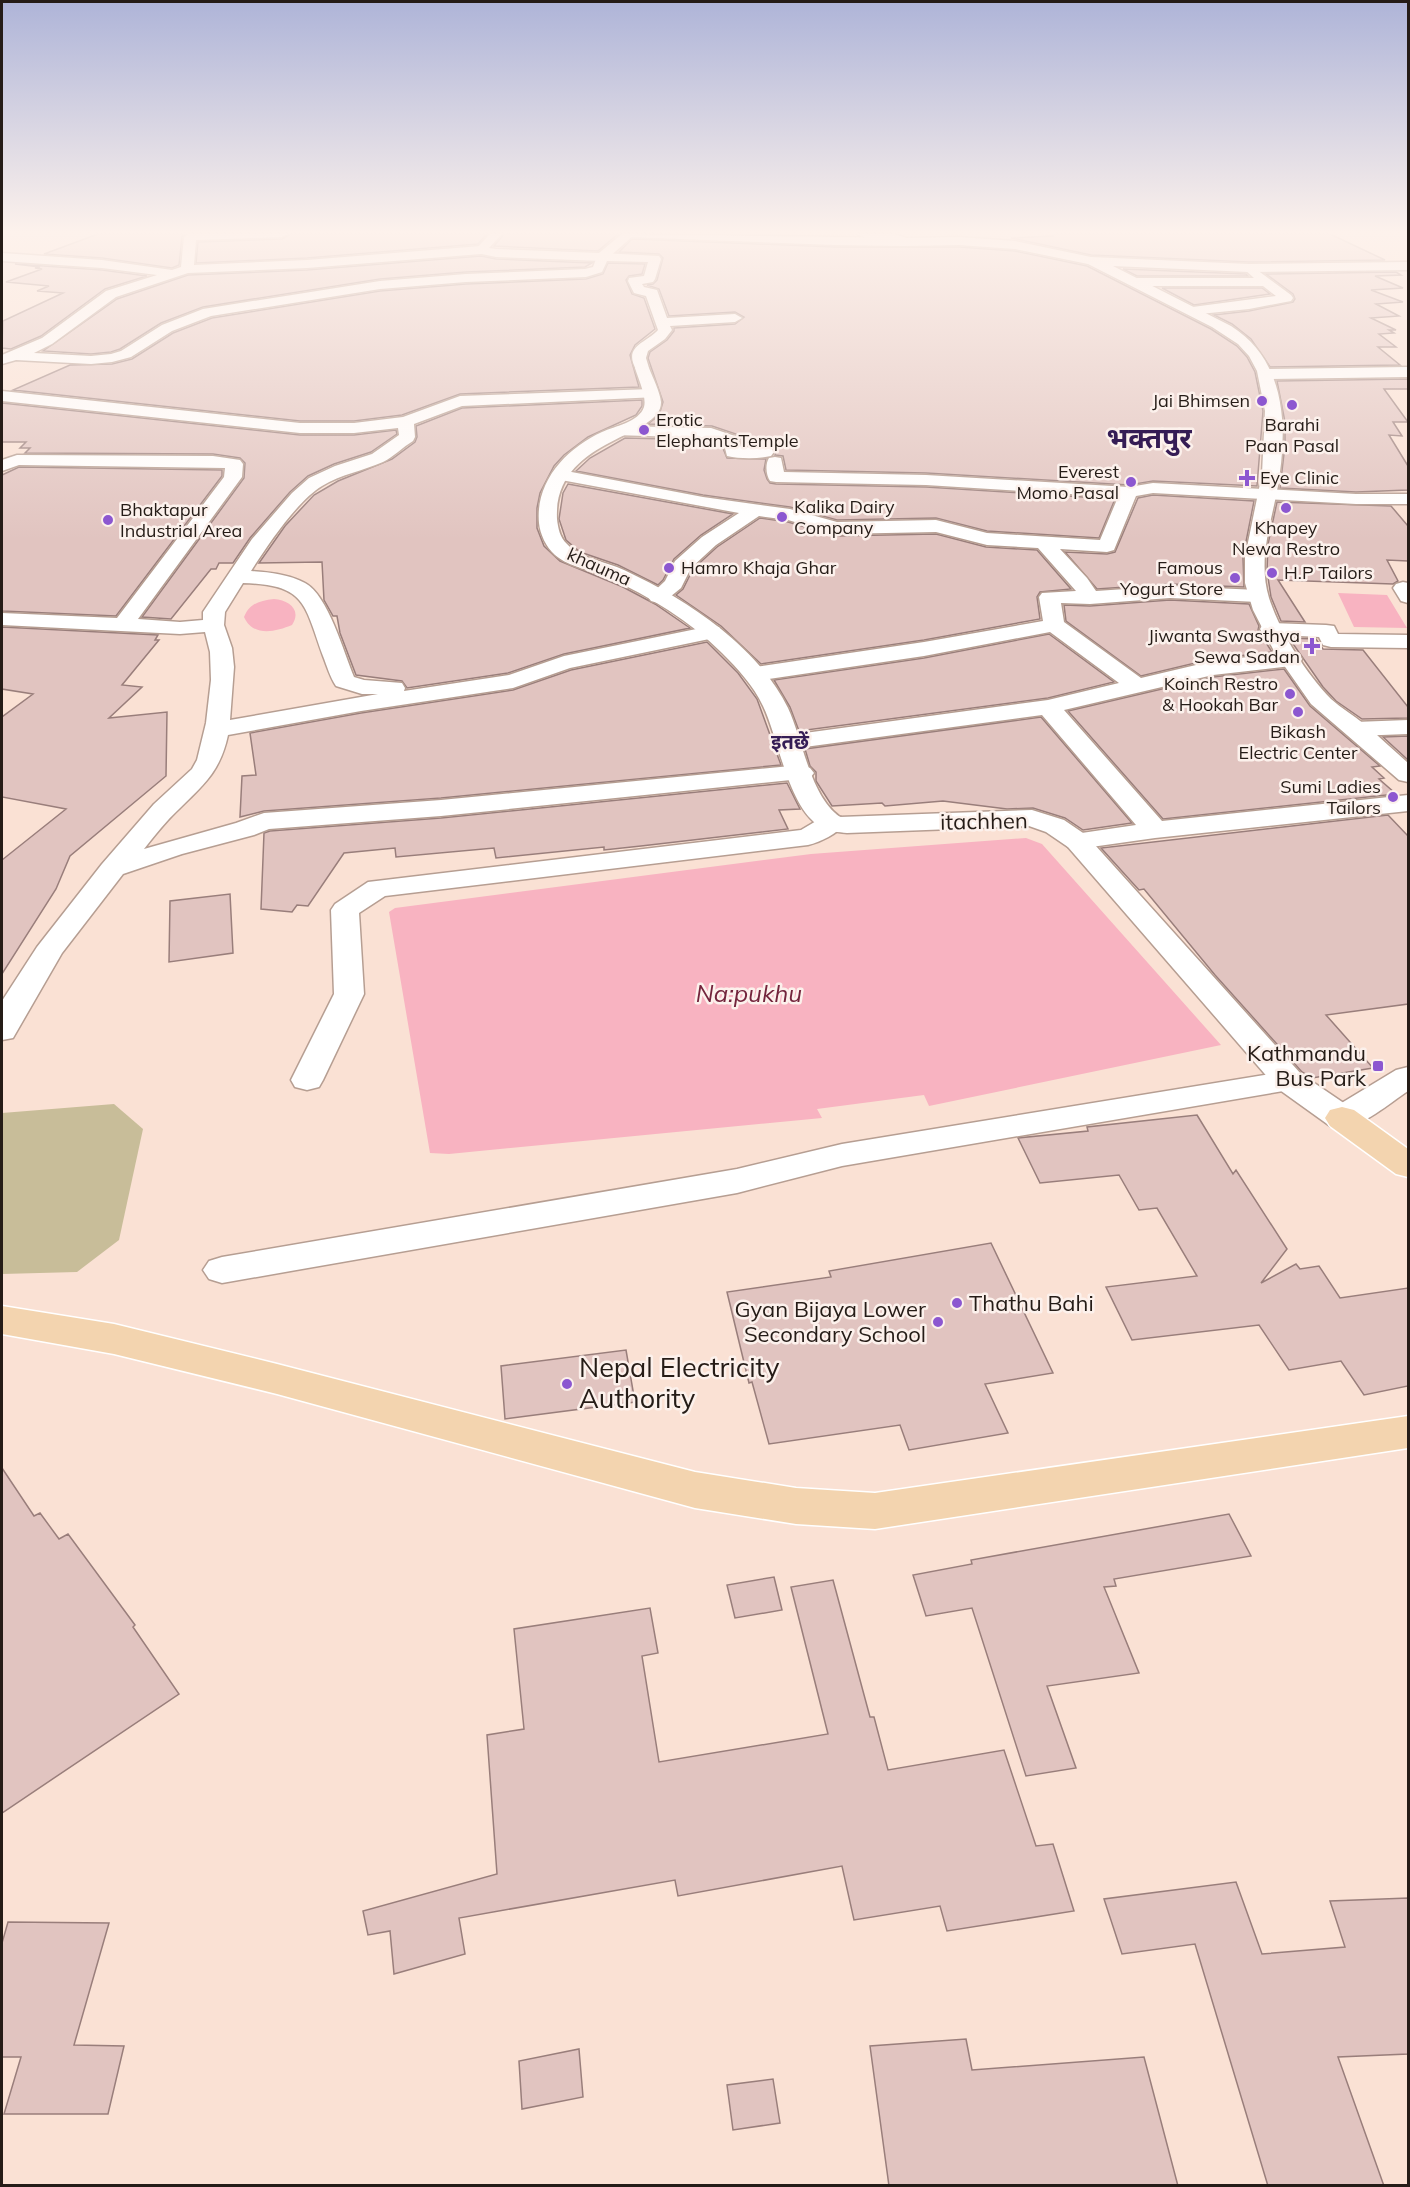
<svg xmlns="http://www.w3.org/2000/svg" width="1410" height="2187" font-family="Mulish,'Noto Sans Devanagari',sans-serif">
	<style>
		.green { fill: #c8bd99 }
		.water { fill: #f8b3c1 }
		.building { fill: #e1c4c0; stroke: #997e7b; stroke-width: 1.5 }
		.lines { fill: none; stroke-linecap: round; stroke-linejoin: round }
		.street-casing { stroke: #b69e92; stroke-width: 3 }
		.secondary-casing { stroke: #b69e92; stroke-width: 3 }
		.primary-casing { stroke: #fff; stroke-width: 3 }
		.street { fill: #fff; fill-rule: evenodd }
		.secondary { fill: #fff; fill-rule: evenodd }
		.primary { fill: #f3d4af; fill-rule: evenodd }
		.poi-dot { fill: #8c57d0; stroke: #fcf1ec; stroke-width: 2 }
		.labels { text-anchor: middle; stroke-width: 5; stroke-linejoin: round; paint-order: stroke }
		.far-poi-label { font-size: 18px; fill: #251c17; stroke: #fcf1ec; text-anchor: end }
		.far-street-label { font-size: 18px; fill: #251c17; stroke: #fcf1ec }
		.far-neighbourhood-label { font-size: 20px; font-weight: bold; fill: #351c55; stroke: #fcf1ec }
		.street-label { font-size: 22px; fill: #251c17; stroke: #fcf1ec }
		.poi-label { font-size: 22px; fill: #251c17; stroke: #fcf1ec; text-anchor: end }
		.water-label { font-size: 24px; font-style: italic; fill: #73243c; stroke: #fcf1ec }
		.near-poi-label { font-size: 27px; fill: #251c17; stroke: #fcf1ec; text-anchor: start }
		.far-town-label { font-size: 28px; font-weight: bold; fill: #351c55; stroke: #fcf1ec }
	</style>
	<rect width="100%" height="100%" fill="#fae1d4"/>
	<path class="green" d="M 114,1104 L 143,1129 L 119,1240 L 77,1272 L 2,1274 L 2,1113 Z"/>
	<path class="water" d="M 1338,593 L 1387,595 L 1407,628 L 1354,627 Z
		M 274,599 C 289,600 302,610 292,625 C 275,632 253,637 244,617 C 250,603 259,601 274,599 Z
		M 1026,838 L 1042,844 L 1221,1045 L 929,1106 L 924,1095 L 817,1109 L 822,1118 L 449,1154 L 430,1153 L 389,912 L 395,908 L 811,854 Z"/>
	<path class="building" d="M 98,234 L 184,234 L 182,237 L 179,265 L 172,268 L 102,258 L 44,254 Z
		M 290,234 L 487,234 L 478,244 L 307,258 L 196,263 L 198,242 L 282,239 Z
		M 504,234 L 618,234 L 598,251 L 494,246 Z
		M 1054,234 L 1330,234 L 1385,260 L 1249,262 L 1091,255 L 1011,238 L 1053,236 Z
		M 632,239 L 835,247 L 959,247 L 1015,251 L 1087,266 L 1211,329 L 1237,346 L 1247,357 L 1255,372 L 1263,411 L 1257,486 L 1153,481 L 1129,485 L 926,473 L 786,470 L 783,456 L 775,455 L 776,452 L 773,447 L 743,445 L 739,435 L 712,426 L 648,424 L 659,415 L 663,402 L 648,358 L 650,352 L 667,340 L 674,331 L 674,328 L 735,324 L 744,317 L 735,312 L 669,316 L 659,289 L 647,285 L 653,284 L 657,280 L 663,258 L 659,254 L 619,252 Z
		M 481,256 L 496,259 L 592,263 L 585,267 L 466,272 L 380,279 L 203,307 L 161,323 L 120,349 L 111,352 L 91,354 L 43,351 L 117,299 L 188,275 L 307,270 Z
		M 608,263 L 645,264 L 642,274 L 629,276 L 626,280 L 632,294 L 644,298 L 655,329 L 635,345 L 630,355 L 639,387 L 460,394 L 402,415 L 354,421 L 300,421 L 13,390 L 70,365 L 112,364 L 132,359 L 173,333 L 212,318 L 380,291 L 466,284 L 586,279 L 603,274 Z
		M 15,264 L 102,270 L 147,276 L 105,289 L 41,336 L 11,349 L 2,348 L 3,321 L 63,293 L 37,291 L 49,286 L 6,282 L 42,269 L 35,268 L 40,267 Z
		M 1123,269 L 1246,274 L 1248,276 L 1137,276 Z
		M 1396,272 L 1401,275 L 1375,276 L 1403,288 L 1371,290 L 1403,302 L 1376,304 L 1399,316 L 1371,318 L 1396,330 L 1389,330 L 1394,333 L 1379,334 L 1396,347 L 1378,347 L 1400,365 L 1270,367 L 1251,339 L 1232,324 L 1214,315 L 1249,311 L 1293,302 L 1295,299 L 1293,294 L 1266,274 Z
		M 1162,288 L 1262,288 L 1270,294 L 1194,305 Z
		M 1408,379 L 1408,389 L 1384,389 L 1408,422 L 1393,422 L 1402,436 L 1389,435 L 1408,466 L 1408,490 L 1356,492 L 1280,488 L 1285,445 L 1285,422 L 1277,381 Z
		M 642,400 L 642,406 L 636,415 L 588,437 L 564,455 L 554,466 L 540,493 L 537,508 L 537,528 L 544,546 L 560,561 L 623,587 L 655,604 L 690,628 L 564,654 L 508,673 L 407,688 L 402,681 L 356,675 L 340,633 L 337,616 L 333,616 L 324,600 L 322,562 L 259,563 L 285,526 L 314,495 L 338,481 L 392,459 L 415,442 L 417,437 L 416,426 L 462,408 Z
		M 2,403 L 300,435 L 354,435 L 396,430 L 397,434 L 371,452 L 334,464 L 308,476 L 290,492 L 250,538 L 233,563 L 219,563 L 216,569 L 211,569 L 171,619 L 142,617 L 244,478 L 245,463 L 240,458 L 213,454 L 25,453 L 30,448 L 20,448 L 26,442 L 2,442 Z
		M 625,438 L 709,440 L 722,446 L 727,458 L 766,459 L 764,470 L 767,479 L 770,483 L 776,484 L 926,487 L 1115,499 L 1099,538 L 987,531 L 936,518 L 837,520 L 790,507 L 703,495 L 576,471 L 590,458 Z
		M 19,467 L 222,470 L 222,476 L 116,616 L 2,611 L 2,475 Z
		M 568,484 L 733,514 L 701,535 L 674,559 L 663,580 L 658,585 L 618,565 L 580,552 L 566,540 L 559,519 L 563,493 Z
		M 1153,495 L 1254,501 L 1243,557 L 1244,587 L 1170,584 L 1097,589 L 1065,552 L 1107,554 L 1115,552 L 1138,498 Z
		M 1277,502 L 1391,506 L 1408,526 L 1408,561 L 1387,560 L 1398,581 L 1393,584 L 1278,580 L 1305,622 L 1281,621 L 1271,597 L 1267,571 L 1268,544 Z
		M 760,518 L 788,522 L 836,536 L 936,534 L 986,547 L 1037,550 L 1071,589 L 1040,592 L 1037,597 L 1040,619 L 924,640 L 761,664 L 721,626 L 676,595 L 683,589 L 693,569 L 717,547 Z
		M 1170,600 L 1249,604 L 1259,626 L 1258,630 L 1272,652 L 1212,659 L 1141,676 L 1066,621 L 1064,605 L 1090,606 Z
		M 2,627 L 158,635 L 155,640 L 159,640 L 122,685 L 142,687 L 109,718 L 167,712 L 166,776 L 70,856 L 56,889 L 2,974 L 2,860 L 66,809 L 2,797 L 2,717 L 33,694 L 2,689 Z
		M 1049,634 L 1114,682 L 1048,698 L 799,731 L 790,707 L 774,680 L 924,658 Z
		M 1289,638 L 1316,639 L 1323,649 L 1363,650 L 1408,707 L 1408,718 L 1362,719 L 1336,701 L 1323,687 Z
		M 707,642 L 738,673 L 757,699 L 781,765 L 441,798 L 264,811 L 240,817 L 242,776 L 256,775 L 250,733 L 361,713 L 513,690 L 571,670 Z
		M 1284,669 L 1310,706 L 1380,766 L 1372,767 L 1384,778 L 1379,779 L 1396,794 L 1163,819 L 1068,711 L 1213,677 Z
		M 1041,717 L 1132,823 L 1083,830 L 1065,818 L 1033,808 L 1007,809 L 943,801 L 885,806 L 882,803 L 832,806 L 816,781 L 816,772 L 810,766 L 805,749 Z
		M 1408,736 L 1408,760 L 1383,737 Z
		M 787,783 L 800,809 L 779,810 L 788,829 L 641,846 L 604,850 L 604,847 L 496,858 L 494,848 L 396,857 L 395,848 L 344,853 L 308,906 L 297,905 L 292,912 L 261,909 L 264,833 L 270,831 L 441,818 Z
		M 1388,815 L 1408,836 L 1408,1004 L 1326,1015 L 1373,1068 L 1312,1078 L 1302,1072 L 1215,975 L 1144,889 L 1139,890 L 1101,848 Z
		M 230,894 L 233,953 L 169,962 L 170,901 Z
		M 1197,1115 L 1233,1174 L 1236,1170 L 1287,1249 L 1261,1283 L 1296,1264 L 1300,1269 L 1319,1266 L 1340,1298 L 1408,1288 L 1408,1386 L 1364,1395 L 1341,1361 L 1289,1370 L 1259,1325 L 1132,1340 L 1106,1287 L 1197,1276 L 1157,1208 L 1139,1210 L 1119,1175 L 1040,1183 L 1018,1138 L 1088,1131 L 1087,1127 Z
		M 991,1243 L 1053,1373 L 985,1384 L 1008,1433 L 909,1450 L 900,1425 L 769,1444 L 752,1382 L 749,1383 L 727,1292 L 831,1277 L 829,1271 Z
		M 626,1350 L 635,1402 L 505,1419 L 501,1366 Z
		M 2,1468 L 34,1516 L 40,1513 L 59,1539 L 68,1534 L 135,1625 L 133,1627 L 179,1694 L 2,1813 Z
		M 1229,1514 L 1251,1556 L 1114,1579 L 1116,1586 L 1104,1587 L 1139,1673 L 1047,1686 L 1076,1768 L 1026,1776 L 972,1608 L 926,1616 L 913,1575 L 972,1564 L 971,1560 Z
		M 774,1577 L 782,1610 L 735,1618 L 727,1585 Z
		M 833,1580 L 870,1717 L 874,1717 L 888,1770 L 1004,1750 L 1036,1846 L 1053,1844 L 1074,1911 L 947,1931 L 940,1906 L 854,1920 L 842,1866 L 678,1896 L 675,1880 L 459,1918 L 465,1954 L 394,1974 L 390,1931 L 368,1935 L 363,1911 L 497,1874 L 487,1735 L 524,1729 L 514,1629 L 650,1608 L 658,1653 L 642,1656 L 659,1762 L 828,1734 L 791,1587 Z
		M 1236,1882 L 1262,1954 L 1345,1947 L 1330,1901 L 1408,1898 L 1408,2054 L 1338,2057 L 1384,2186 L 1268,2186 L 1195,1944 L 1122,1954 L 1104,1899 Z
		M 8,1922 L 109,1923 L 74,2045 L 124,2046 L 108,2114 L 4,2114 L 21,2057 L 2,2057 L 2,1943 Z
		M 966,2039 L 972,2070 L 1144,2057 L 1178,2186 L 889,2186 L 870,2046 Z
		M 579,2049 L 583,2097 L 522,2109 L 519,2061 Z
		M 773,2079 L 780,2123 L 733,2130 L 727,2085 Z"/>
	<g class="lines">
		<g class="street-casing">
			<path id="street" d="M 188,234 L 288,234 L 282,237 L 196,240 L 194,265 L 307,260 L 481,246 L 487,250 L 481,254 L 307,268 L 188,273 L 116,297 L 52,344 L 34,353 L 91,356 L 111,354 L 121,351 L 162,325 L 203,309 L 380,281 L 466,274 L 585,269 L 593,267 L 598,254 L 602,253 L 659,256 L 661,259 L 655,279 L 653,282 L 642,284 L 644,287 L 657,290 L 667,318 L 735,314 L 742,318 L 735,322 L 670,326 L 672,330 L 665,339 L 648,351 L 646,358 L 649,368 L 647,371 L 637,371 C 622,346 645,344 658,330 L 646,296 L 634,293 L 628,281 L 629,278 L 644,276 L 648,262 L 607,261 L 602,272 L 586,277 L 466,282 L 380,289 L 211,316 L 172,331 L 131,357 L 112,362 L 91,364 L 16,360 L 2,364 L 2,355 L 42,338 L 106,291 L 157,275 L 102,268 L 2,261 L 2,253 L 102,260 L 172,270 L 181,267 L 184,237 Z
				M 623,234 L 904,238 L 910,242 L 904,246 L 835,245 L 629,237 Z
				M 1249,264 L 1291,295 L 1293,298 L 1291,301 L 1249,309 L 1190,315 L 1183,311 L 1185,308 L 1276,296 L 1263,286 L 1133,286 L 1127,282 L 1133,278 L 1254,278 L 1243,268 Z
				M 1408,367 L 1408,377 L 1266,379 L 1258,374 L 1266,369 Z
				M 651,389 L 657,391 L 659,394 L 657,397 L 462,406 L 414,424 L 415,437 L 413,441 C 403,447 393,457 383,462 C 363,471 341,474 322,486 C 297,501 267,546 251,571 C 268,572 289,574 305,583 C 328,595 344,653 354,677 L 364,680 L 402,683 L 405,688 L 404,691 L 509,675 L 564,656 L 711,626 L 719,627 L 722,632 L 719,637 L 570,668 L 513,688 L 361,711 L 228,735 C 220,772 204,784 179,809 C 166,821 155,835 144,849 L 236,823 L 264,813 L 441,800 L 801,765 L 810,768 L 814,773 L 810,778 L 441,816 L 269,829 L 254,835 L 182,854 L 123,874 L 62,953 L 13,1038 L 2,1040 L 2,1001 L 37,947 L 102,864 L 154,804 L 192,769 L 197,760 L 206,723 L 211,680 L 210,652 L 205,632 L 180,634 L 2,625 L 2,613 L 117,618 L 224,477 L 225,468 L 19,465 L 2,471 L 2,460 L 17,455 L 213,456 L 240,460 L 243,464 L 242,477 L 138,619 L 180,622 L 203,620 L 203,612 L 252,539 L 292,493 L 309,478 L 335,466 L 372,454 L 399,435 L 398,428 L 354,433 L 300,433 L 2,401 L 2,391 L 300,423 L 354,423 L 403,417 L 460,396 ZM 243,583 C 306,585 304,603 323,656 C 327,666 330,677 336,686 L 362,694 L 378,694 L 230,720 L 234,667 L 232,648 L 224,625 L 225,612 Z
				M 621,426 L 711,428 L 738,437 L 741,447 L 771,448 L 774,452 L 771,456 C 758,459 740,459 727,456 L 724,444 L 709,438 L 615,435 L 613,431 Z
				M 775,457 L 781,458 L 784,472 L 926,475 L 1129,487 L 1153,483 L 1356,494 L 1408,494 L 1408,504 L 1356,504 L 1153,493 L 1136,496 L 1114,550 L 1107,552 L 1060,549 L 1087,578 L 1096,591 L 1170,586 L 1258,590 L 1265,592 L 1268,596 L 1265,600 L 1258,602 L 1170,598 L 1090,604 L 1061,603 L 1064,622 L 1141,678 L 1213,661 L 1291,652 L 1299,654 L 1302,659 L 1299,664 L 1291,666 L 1213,675 L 1064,710 L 1162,821 L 1408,795 L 1408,811 L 1155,838 L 1077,849 L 1068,847 L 1064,841 L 1068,835 L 1136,825 L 1042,715 L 790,749 L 781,747 L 778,742 L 781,737 L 790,735 L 1048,700 L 1119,683 L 1050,632 L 924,656 L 755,681 L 747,679 L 744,674 L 747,669 L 755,667 L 924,642 L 1043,621 L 1039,597 L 1042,593 L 1076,591 L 1038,548 L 987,545 L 936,532 L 836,534 L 788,520 L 759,516 L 716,545 L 691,568 L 681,588 L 665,601 L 658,603 L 651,601 L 648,597 L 665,581 L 675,561 L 702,537 L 739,513 L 561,480 L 555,479 L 552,475 L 555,471 L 561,470 L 703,497 L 790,509 L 837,522 L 936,520 L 987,533 L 1100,540 L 1118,497 L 926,485 L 776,482 L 770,481 C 766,475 765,464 769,458 Z
				M 1403,582 L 1408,583 L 1408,603 L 1401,601 L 1393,588 L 1396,584 Z
				M 1271,623 L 1326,625 L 1334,626 L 1338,634 L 1408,635 L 1408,648 L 1331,647 L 1323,645 L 1319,637 L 1263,634 L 1260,629 L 1263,624 Z
				M 1408,720 L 1408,734 L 1355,736 L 1347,734 L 1343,729 L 1347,724 L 1355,722 Z
				M 832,815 L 841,817 L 845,823 C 837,834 821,842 808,845 L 385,896 L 359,913 L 364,994 L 323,1080 L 319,1087 L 307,1090 L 295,1087 L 291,1080 L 334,994 L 331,910 L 335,904 L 368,882 L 801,830 L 823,817 Z
				M 1408,1067 L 1408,1091 C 1386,1105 1358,1133 1330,1126 L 1325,1118 L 1330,1110 L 1396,1070 Z
				M 1289,1071 L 1301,1074 L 1305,1081 L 1301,1088 L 842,1166 L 737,1193 L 222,1283 L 209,1279 L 203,1270 L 209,1261 L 222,1257 L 737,1169 L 842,1144 Z"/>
		</g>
		<g class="secondary-casing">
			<path id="secondary" d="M 490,234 L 502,234 L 489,248 L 496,249 L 599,253 L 622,234 L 635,234 L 606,260 L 602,261 L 496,257 L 477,253 L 475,250 Z
				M 857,234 L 894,234 L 906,238 L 959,237 L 1015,241 L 1091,257 L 1249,264 L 1408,262 L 1408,270 L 1249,272 L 1113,266 L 1231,326 C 1288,362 1288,431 1277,491 C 1270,527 1258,561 1269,598 C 1281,634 1305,672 1331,699 C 1341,708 1353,715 1364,724 C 1379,736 1393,750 1408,763 L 1408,782 L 1399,780 L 1311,704 L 1274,651 L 1253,610 L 1245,583 L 1245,557 L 1262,474 L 1265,411 L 1257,371 L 1249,356 L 1238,344 L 1212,327 L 1088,264 L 1015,249 L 959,245 L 904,246 L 890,240 L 863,237 Z
				M 642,364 L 649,368 C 653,378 660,392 661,402 C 662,439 553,437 557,519 C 558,528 560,538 567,544 C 581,560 606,561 624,570 C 658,586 691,605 721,629 C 747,650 773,677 788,708 C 803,740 810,796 840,817 L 1032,810 L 1064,820 L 1086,835 L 1301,1074 L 1354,1110 L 1359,1118 L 1354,1126 L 1342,1129 L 1330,1126 L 1277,1088 L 1068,847 L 1046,832 L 1029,826 L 847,833 C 839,832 828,832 821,827 C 788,808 779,739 763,706 C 753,685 738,669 722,653 C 690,621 649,596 609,578 C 591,569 570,568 555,555 C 546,547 540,534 539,523 C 535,481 567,448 602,432 C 615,426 639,422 644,407 C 647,397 638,378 635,368 Z"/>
		</g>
		<g class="primary-casing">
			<path id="primary" d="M 1342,1107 L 1354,1110 L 1408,1149 L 1408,1177 L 1396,1174 L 1330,1126 L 1325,1118 L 1330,1110 Z
				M 2,1306 L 114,1324 L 277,1364 L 695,1472 L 796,1488 L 875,1493 L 1408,1416 L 1408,1448 L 875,1529 L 796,1524 L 695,1508 L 277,1394 L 114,1354 L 2,1334 Z"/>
		</g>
		<use href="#street" class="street"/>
		<use href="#secondary" class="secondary"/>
		<use href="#primary" class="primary"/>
	</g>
	<linearGradient id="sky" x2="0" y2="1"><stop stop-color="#aeb4d8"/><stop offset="0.43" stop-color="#fdf2ec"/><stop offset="1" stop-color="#fdf2ec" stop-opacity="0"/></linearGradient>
	<rect width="1410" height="540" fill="url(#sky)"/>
	<g class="poi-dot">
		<circle cx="1262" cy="401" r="6"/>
		<circle cx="1292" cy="405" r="6"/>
		<circle cx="644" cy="430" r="6"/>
		<path d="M1244 469h6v6h6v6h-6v6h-6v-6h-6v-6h6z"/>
		<circle cx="1131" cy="482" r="6"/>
		<circle cx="1286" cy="508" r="6"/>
		<circle cx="782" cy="517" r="6"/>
		<circle cx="108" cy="520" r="6"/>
		<circle cx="669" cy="568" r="6"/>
		<circle cx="1272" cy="573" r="6"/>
		<circle cx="1235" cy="578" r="6"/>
		<path d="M1309 637h6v6h6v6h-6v6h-6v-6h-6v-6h6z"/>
		<circle cx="1290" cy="694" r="6"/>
		<circle cx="1298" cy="712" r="6"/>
		<circle cx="1393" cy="797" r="6"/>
		<rect x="1372" y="1060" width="12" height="12" rx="3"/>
		<circle cx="957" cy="1303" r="6"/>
		<circle cx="938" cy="1322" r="6"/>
		<circle cx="567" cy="1384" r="6"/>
	</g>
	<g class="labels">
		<g class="far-poi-label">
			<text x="1250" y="407">Jai Bhimsen</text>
			<text x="656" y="426" text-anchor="start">Erotic<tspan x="656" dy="21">ElephantsTemple</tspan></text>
			<text x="1292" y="431" text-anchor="middle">Barahi<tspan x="1292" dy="21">Paan Pasal</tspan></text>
			<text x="1119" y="478">Everest<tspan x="1119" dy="21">Momo Pasal</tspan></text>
			<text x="1260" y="484" text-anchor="start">Eye Clinic</text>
			<text x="794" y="513" text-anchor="start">Kalika Dairy<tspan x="794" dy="21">Company</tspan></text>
			<text x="120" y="516" text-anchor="start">Bhaktapur<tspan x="120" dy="21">Industrial Area</tspan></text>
			<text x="1286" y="534" text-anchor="middle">Khapey<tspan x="1286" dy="21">Newa Restro</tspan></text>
			<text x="681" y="574" text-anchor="start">Hamro Khaja Ghar</text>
			<text x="1223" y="574">Famous<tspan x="1223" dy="21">Yogurt Store</tspan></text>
			<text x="1284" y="579" text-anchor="start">H.P Tailors</text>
			<text x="1300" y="642">Jiwanta Swasthya<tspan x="1300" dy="21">Sewa Sadan</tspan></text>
			<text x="1278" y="690">Koinch Restro<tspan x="1278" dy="21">&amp; Hookah Bar</tspan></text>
			<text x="1298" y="738" text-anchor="middle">Bikash<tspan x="1298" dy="21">Electric Center</tspan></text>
			<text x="1381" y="793">Sumi Ladies<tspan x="1381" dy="21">Tailors</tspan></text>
		</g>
		<g class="far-street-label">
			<text transform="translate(599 567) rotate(24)" y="6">khauma</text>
		</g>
		<g class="far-neighbourhood-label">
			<text x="790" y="749">इतछें</text>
		</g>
		<g class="street-label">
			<text transform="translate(984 821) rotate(-1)" y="8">itachhen</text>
		</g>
		<g class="poi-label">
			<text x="1366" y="1061">Kathmandu<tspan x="1366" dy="25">Bus Park</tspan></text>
			<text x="969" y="1311" text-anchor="start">Thathu Bahi</text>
			<text x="926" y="1317">Gyan Bijaya Lower<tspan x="926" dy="25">Secondary School</tspan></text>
		</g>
		<g class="water-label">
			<text x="749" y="1002">Na:pukhu</text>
		</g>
		<g class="near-poi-label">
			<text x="579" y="1377">Nepal Electricity<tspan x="579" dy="31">Authority</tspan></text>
		</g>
		<g class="far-town-label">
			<text x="1149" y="448">भक्तपुर</text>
		</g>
	</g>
	<rect width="1410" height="2187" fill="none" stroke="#251c17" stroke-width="6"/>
</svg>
